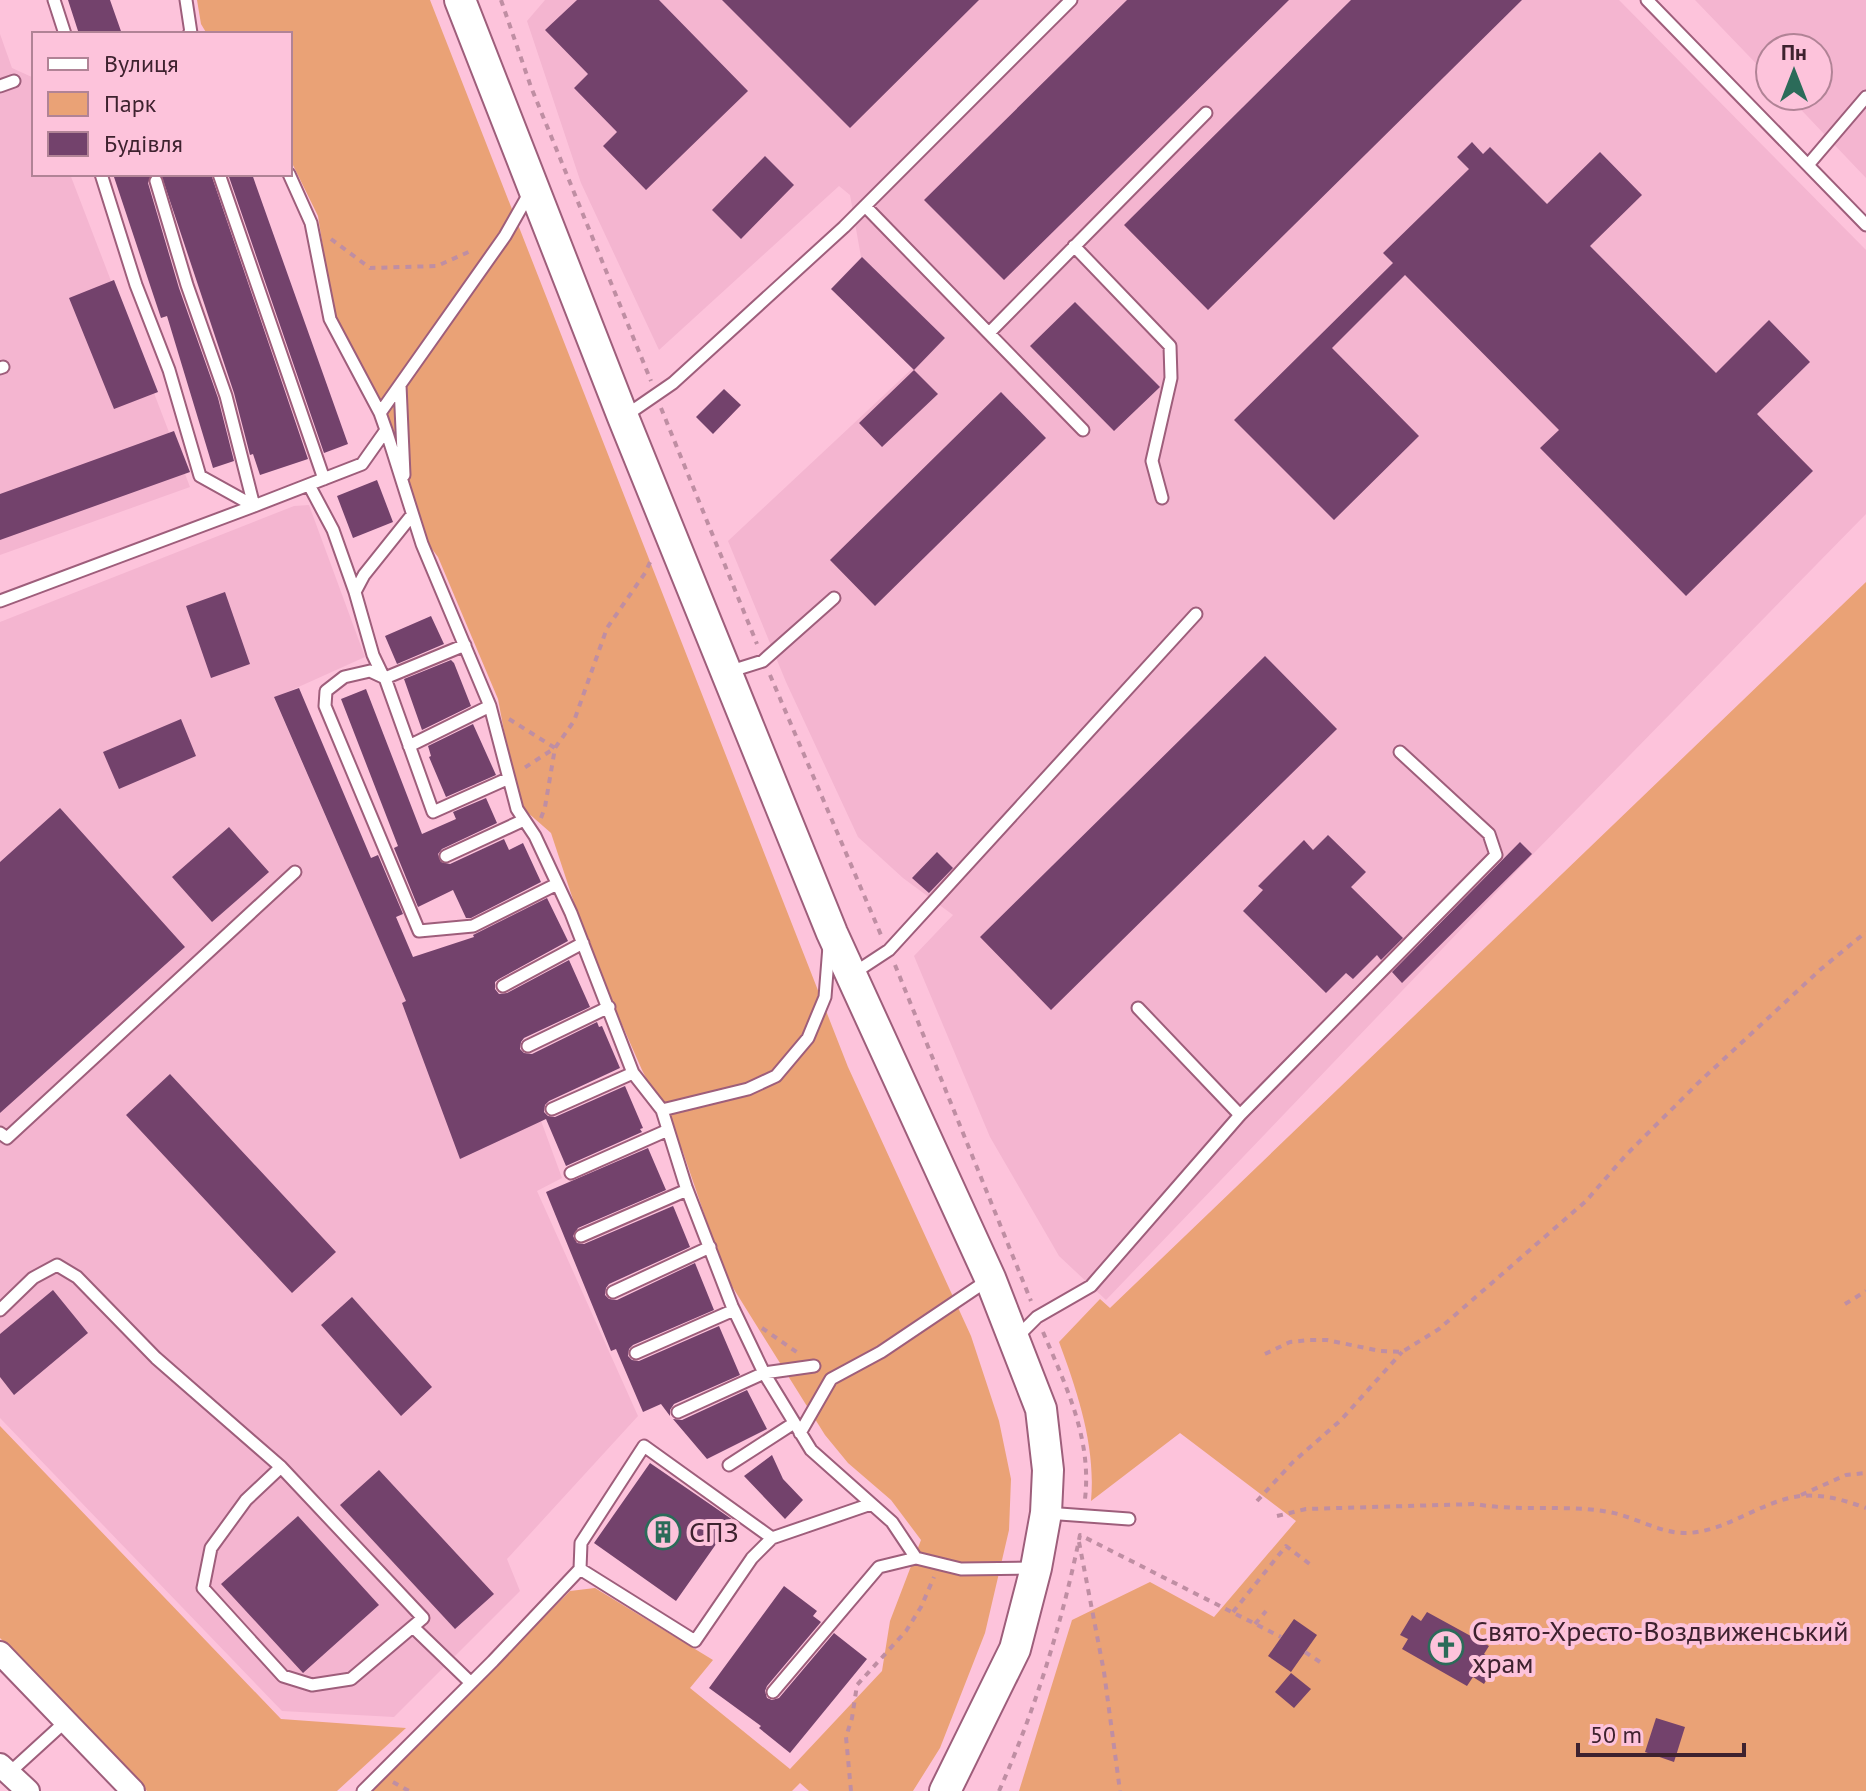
<svg xmlns="http://www.w3.org/2000/svg" width="1866" height="1791" font-family="'PT Sans',sans-serif">
	<style>
		.built { fill: #f4b5d0 }
		.green { fill: #eaa276 }
		.building { fill: #73426c }
		.lines { fill: none; stroke-linecap: round; stroke-linejoin: round }
		.lane-casing { stroke: #9e5e7b; stroke-width: 15 }
		.street-casing { stroke: #9e5e7b; stroke-width: 26 }
		.secondary-casing { stroke: #9e5e7b; stroke-width: 34 }
		.path { stroke: #bf8ea3; stroke-width: 4; stroke-dasharray: 6 6; stroke-linecap: butt }
		.lane { stroke: #fff; stroke-width: 11 }
		.street { stroke: #fff; stroke-width: 22 }
		.secondary { stroke: #fff; stroke-width: 30 }
		.labels { text-anchor: middle; stroke-width: 8; stroke-linejoin: round; paint-order: stroke }
		.poi-label { font-size: 28px; fill: #3e222f; stroke: #fdc3db; text-anchor: start }
	</style>
	<rect width="100%" height="100%" fill="#fdc3db"/>
	<path class="built" d="M 545,0 L 1619,0 L 1866,250 L 1866,514 L 1535,852 L 1106,1300 L 1059,1256 L 990,1137 L 914,956 L 953,915 L 903,878 L 858,837 L 786,682 L 728,541 L 945,338 L 861,257 L 850,195 L 839,186 L 659,350 L 581,183 L 527,21 Z
		M 1695,0 L 1866,0 L 1866,178 L 1788,96 L 1818,96 L 1818,48 L 1770,48 L 1770,78 Z
		M 0,34 L 12,68 L 34,78 L 34,174 L 70,174 L 190,487 L 0,555 Z
		M 309,505 L 365,657 L 274,698 L 400,987 L 481,957 L 562,1178 L 537,1191 L 638,1416 L 507,1559 L 520,1591 L 394,1717 L 282,1711 L 0,1418 L 0,622 L 294,506 Z"/>
	<path class="green" d="M 197,0 L 430,0 L 848,1067 L 971,1336 L 999,1421 L 1011,1479 L 1009,1530 L 985,1633 L 940,1748 L 913,1791 L 809,1791 L 800,1783 L 792,1791 L 373,1791 L 570,1591 L 595,1588 L 713,1660 L 690,1688 L 790,1769 L 882,1671 L 890,1621 L 921,1540 L 891,1500 L 848,1463 L 825,1435 L 725,1275 L 683,1152 L 642,1070 L 591,954 L 551,833 L 527,812 L 516,795 L 498,699 L 438,557 L 429,545 L 334,317 L 318,216 L 290,159 L 290,34 L 207,34 L 201,24 Z
		M 1866,582 L 1866,1791 L 1019,1791 L 1072,1620 L 1150,1582 L 1214,1617 L 1296,1521 L 1180,1433 L 1091,1501 C 1096,1447 1078,1393 1059,1342 L 1100,1299 L 1110,1308 Z
		M 0,1426 L 281,1719 L 406,1728 L 337,1791 L 147,1791 L 0,1638 Z"/>
	<path class="building" d="M 68,0 L 110,0 L 122,34 L 79,34 Z
		M 577,0 L 659,0 L 748,91 L 646,190 L 603,146 L 617,132 L 574,88 L 588,74 L 545,30 Z
		M 722,0 L 979,0 L 850,128 Z
		M 1127,0 L 1289,0 L 1004,280 L 924,200 Z
		M 1351,0 L 1522,0 L 1208,310 L 1124,225 Z
		M 1472,142 L 1483,154 L 1490,147 L 1547,204 L 1600,152 L 1642,195 L 1590,246 L 1716,373 L 1769,320 L 1810,362 L 1757,414 L 1813,471 L 1686,596 L 1540,448 L 1559,430 L 1405,275 L 1332,348 L 1419,436 L 1334,520 L 1234,420 L 1393,263 L 1383,253 L 1469,169 L 1457,157 Z
		M 765,156 L 794,185 L 741,239 L 712,210 Z
		M 113,174 L 152,174 L 148,183 L 179,288 L 218,398 L 234,461 L 213,468 L 167,316 L 161,318 Z
		M 161,174 L 211,174 L 308,459 L 260,475 L 253,454 L 250,455 L 234,393 Z
		M 228,174 L 252,174 L 348,444 L 324,453 Z
		M 862,257 L 945,338 L 914,370 L 831,289 Z
		M 114,280 L 158,392 L 114,409 L 69,298 Z
		M 1075,302 L 1160,387 L 1114,431 L 1030,346 Z
		M 914,370 L 938,394 L 882,447 L 859,423 Z
		M 724,389 L 741,405 L 713,434 L 696,417 Z
		M 1001,392 L 1046,438 L 875,606 L 830,560 Z
		M 174,431 L 190,472 L 0,540 L 0,494 Z
		M 377,480 L 393,522 L 353,538 L 337,496 Z
		M 225,592 L 250,664 L 211,678 L 186,606 Z
		M 431,616 L 444,644 L 397,664 L 385,636 Z
		M 1265,656 L 1337,729 L 1051,1010 L 980,937 Z
		M 451,660 L 454,663 L 471,706 L 422,730 L 404,679 Z
		M 299,688 L 371,858 L 378,855 L 403,914 L 396,917 L 413,957 L 474,937 L 473,935 L 547,898 L 568,941 L 499,979 L 495,982 L 495,989 L 499,994 L 507,993 L 569,960 L 590,1007 L 524,1038 L 521,1042 L 520,1049 L 524,1053 L 532,1054 L 597,1022 L 599,1027 L 602,1026 L 620,1068 L 549,1101 L 545,1105 L 544,1112 L 548,1116 L 555,1117 L 625,1086 L 643,1128 L 640,1129 L 642,1132 L 566,1166 L 546,1119 L 460,1159 L 402,1003 L 406,1001 L 274,697 Z
		M 366,689 L 422,834 L 456,819 L 453,812 L 486,798 L 497,823 L 442,849 L 438,854 L 441,862 L 450,864 L 504,839 L 509,850 L 523,843 L 541,882 L 471,918 L 466,918 L 453,890 L 418,907 L 394,848 L 398,846 L 341,699 Z
		M 181,719 L 196,756 L 119,789 L 103,752 Z
		M 473,724 L 496,775 L 446,797 L 429,757 L 431,756 L 428,746 Z
		M 60,808 L 185,947 L 0,1113 L 0,862 Z
		M 229,827 L 269,872 L 212,922 L 172,877 Z
		M 1328,835 L 1366,872 L 1351,887 L 1403,938 L 1381,960 L 1377,955 L 1353,979 L 1346,973 L 1326,993 L 1243,911 L 1263,890 L 1258,886 L 1304,840 L 1313,850 Z
		M 1520,842 L 1532,854 L 1402,983 L 1392,972 Z
		M 937,852 L 953,868 L 929,893 L 912,878 Z
		M 170,1074 L 336,1252 L 292,1293 L 126,1115 Z
		M 648,1148 L 666,1190 L 578,1228 L 573,1236 L 577,1243 L 584,1244 L 673,1206 L 674,1208 L 690,1247 L 609,1284 L 606,1288 L 605,1295 L 609,1299 L 617,1300 L 695,1263 L 714,1310 L 633,1345 L 629,1349 L 628,1356 L 632,1360 L 639,1361 L 719,1326 L 740,1375 L 674,1404 L 670,1410 L 670,1416 L 661,1404 L 643,1412 L 616,1349 L 611,1351 L 546,1192 Z
		M 53,1290 L 88,1333 L 14,1395 L 0,1377 L 0,1334 Z
		M 352,1297 L 432,1387 L 401,1416 L 321,1325 Z
		M 747,1390 L 767,1429 L 707,1459 L 673,1419 L 682,1420 Z
		M 772,1455 L 783,1479 L 803,1500 L 785,1519 L 744,1476 Z
		M 650,1463 L 733,1520 L 676,1601 L 594,1543 Z
		M 379,1470 L 494,1594 L 455,1629 L 340,1505 Z
		M 298,1516 L 379,1605 L 303,1673 L 221,1584 Z
		M 784,1586 L 817,1611 L 813,1616 L 821,1622 L 767,1686 L 765,1691 L 767,1698 L 772,1700 L 779,1698 L 834,1633 L 867,1659 L 790,1753 L 759,1728 L 761,1726 L 709,1688 Z
		M 1427,1612 L 1489,1646 L 1484,1654 L 1497,1662 L 1484,1684 L 1473,1677 L 1467,1686 L 1402,1649 L 1408,1639 L 1400,1635 L 1412,1615 L 1421,1621 Z
		M 1294,1619 L 1317,1635 L 1291,1672 L 1268,1656 Z
		M 1291,1673 L 1311,1689 L 1294,1708 L 1275,1692 Z
		M 1656,1718 L 1685,1727 L 1674,1762 L 1645,1752 Z"/>
	<g class="lines">
		<g class="lane-casing">
			<path id="lane" d="M 54,0 L 65,34
				M 186,0 L 191,33 L 189,34
				M 1647,0 L 1866,225
				M 0,86 L 14,81
				M 1808,165 L 1866,97
				M 101,174 L 136,285 L 169,370 L 200,476 L 254,506 L 362,464 L 386,430 L 380,413 L 330,319 L 311,223 L 289,174
				M 219,174 L 324,479
				M 865,206 L 1083,430
				M 1074,246 L 1170,346 L 1171,378 L 1152,461 L 1162,498
				M 989,333 L 1206,113
				M 0,368 L 3,367
				M 400,385 L 404,475
				M 380,413 L 505,236 L 530,192
				M 625,416 L 673,383 L 844,227 L 1071,0
				M 386,430 L 422,544 L 490,706 L 517,809 L 535,836 L 571,913 L 633,1073 L 662,1110 L 686,1187 L 732,1306 L 764,1373 L 811,1450 L 892,1522 L 916,1558 L 961,1569 L 1036,1568
				M 309,485 L 333,530 L 355,592
				M 0,601 L 254,506 L 226,396 L 187,285 L 156,181
				M 465,645 L 385,678 L 433,812 L 507,779
				M 728,672 L 763,661 L 834,598
				M 384,678 L 373,655 L 355,592 L 364,575 L 412,515
				M 385,678 L 370,671 L 344,677 L 326,691 L 325,706 L 419,931 L 473,926 L 557,884
				M 409,746 L 490,706
				M 446,856 L 524,820
				M 854,973 L 889,950 L 1196,614
				M 503,986 L 583,943
				M 1138,1008 L 1240,1115
				M 528,1046 L 609,1007
				M 552,1109 L 633,1073
				M 662,1110 L 748,1089 L 776,1076 L 808,1038 L 825,997 L 829,946
				M 0,1133 L 7,1138 L 295,872
				M 571,1173 L 668,1130
				M 581,1236 L 687,1190
				M 613,1292 L 710,1247
				M 0,1310 L 33,1278 L 57,1265 L 77,1277 L 156,1358 L 281,1467 L 423,1618 L 351,1679 L 312,1685 L 283,1676 L 203,1588 L 211,1548 L 246,1500 L 281,1467
				M 1016,1338 L 1037,1317 L 1091,1286 L 1240,1115 L 1496,855 L 1489,834 L 1400,752
				M 636,1353 L 734,1310
				M 678,1412 L 764,1373 L 814,1366
				M 800,1433 L 831,1379 L 881,1352 L 988,1280
				M 729,1465 L 794,1423
				M 1046,1513 L 1129,1519
				M 580,1569 L 695,1641 L 752,1558 L 772,1538
				M 413,1627 L 471,1683
				M 773,1692 L 879,1567 L 916,1558
				M 9,1773 L 66,1721
				M 363,1791 L 493,1661 L 580,1569 L 581,1543 L 644,1446 L 772,1538 L 871,1504"/>
		</g>
		<g class="street-casing">
			<path id="street" d="M 0,1653 L 133,1791
				M 0,1765 L 28,1791"/>
		</g>
		<g class="secondary-casing">
			<path id="secondary" d="M 460,0 L 623,417 L 832,933 L 990,1278 L 1041,1409 L 1048,1470 L 1046,1513 L 1036,1568 L 1015,1649 L 945,1791"/>
		</g>
		<path class="path" d="M 501,0 L 531,87 L 651,381
			M 331,239 L 370,268 L 437,266 L 473,250
			M 661,408 L 757,644
			M 770,675 L 881,935
			M 509,719 L 555,748 L 524,768
			M 541,818 L 545,807 L 555,748 L 574,721 L 607,628 L 645,573 L 652,558
			M 895,965 L 1031,1301
			M 1845,1304 L 1866,1291
			M 762,1328 L 798,1353
			M 1043,1332 C 1066,1386 1092,1439 1085,1499
			M 1265,1354 L 1290,1342 L 1310,1340 L 1327,1340 L 1380,1351 L 1402,1352 L 1439,1329 L 1586,1201 L 1626,1155 L 1697,1084 L 1821,969 L 1866,932
			M 1801,1495 L 1846,1475 L 1866,1473
			M 1257,1501 L 1293,1462 L 1341,1420 L 1402,1352
			M 1277,1516 L 1306,1509 L 1475,1504 C 1519,1512 1564,1504 1609,1512 C 1633,1516 1659,1533 1685,1533 C 1725,1533 1762,1500 1801,1496 C 1824,1494 1844,1500 1866,1508
			M 1079,1542 L 1104,1672 L 1120,1791
			M 1233,1612 L 1286,1546 L 1311,1565
			M 1255,1624 L 1266,1611
			M 1305,1652 L 1323,1664
			M 393,1782 L 409,1791
			M 851,1791 L 846,1737 L 852,1718 L 857,1685 L 906,1631 L 921,1607 L 934,1577
			M 999,1791 C 1036,1708 1062,1623 1080,1535 L 1281,1637"/>
		<use href="#lane" class="lane"/>
		<use href="#street" class="street"/>
		<use href="#secondary" class="secondary"/>
	</g>
	<defs>
		<g id="building-ring" transform="scale(1.8)"><circle r="9.5" fill="#fdc3db" stroke="#2b6b59" stroke-width="1.5"/><path d="M-4-6H4V6H1V3H-1V6H-4ZM-2.5-4.3h1.7v1.8h-1.7ZM.8-4.3h1.7v1.8H.8ZM-2.5-1h1.7V.8h-1.7ZM.8-1h1.7V.8H.8Z" fill="#2b6b59"/></g>
		<g id="church-ring" transform="scale(1.8)"><circle r="9.5" fill="#fdc3db" stroke="#2b6b59" stroke-width="1.5"/><path d="M-1.2-6h2.4v3.5h3.3v2.4h-3.3V6h-2.4V-.1h-3.3v-2.4h3.3Z" fill="#2b6b59"/></g>
	</defs>
	<g fill-rule="evenodd">
		<use href="#building-ring" x="663" y="1532"/>
		<use href="#church-ring" x="1446" y="1647"/>
	</g>
	<g class="labels">
		<g class="poi-label">
			<text x="689" y="1542">СПЗ</text>
			<text x="1472" y="1641">Свято-Хресто-Воздвиженський<tspan x="1472" dy="32">храм</tspan></text>
		</g>
	</g>
	<rect x="32" y="32" width="260" height="144" fill="#fdc3db" stroke="#b18396" stroke-width="2"/>
	<rect x="48" y="58" width="40" height="12" fill="#ffffff" stroke="#b18396" stroke-width="2"/>
	<text x="104" y="72" font-size="24" fill="#3e222f">Вулиця</text>
	<rect x="48" y="92" width="40" height="24" fill="#eaa276" stroke="#b18396" stroke-width="2"/>
	<text x="104" y="112" font-size="24" fill="#3e222f">Парк</text>
	<rect x="48" y="132" width="40" height="24" fill="#73426c" stroke="#b18396" stroke-width="2"/>
	<text x="104" y="152" font-size="24" fill="#3e222f">Будівля</text>
	<g transform="translate(1794 72)"><circle r="38" fill="#fdc3db" stroke="#b18396" stroke-width="2"/>
	<path d="M0-6L14 30L0 20L-14 30Z" fill="#2b6b59"/>
	<text y="-12" font-size="22" font-weight="bold" text-anchor="middle" fill="#3e222f">Пн</text>
	</g>
	<path d="M1578 1743v12h166v-12" fill="none" stroke="#3e222f" stroke-width="4"/>
	<text x="1590" y="1743" font-size="24" fill="#3e222f" stroke="#fdc3db" stroke-width="6" paint-order="stroke">50 m</text>
</svg>
